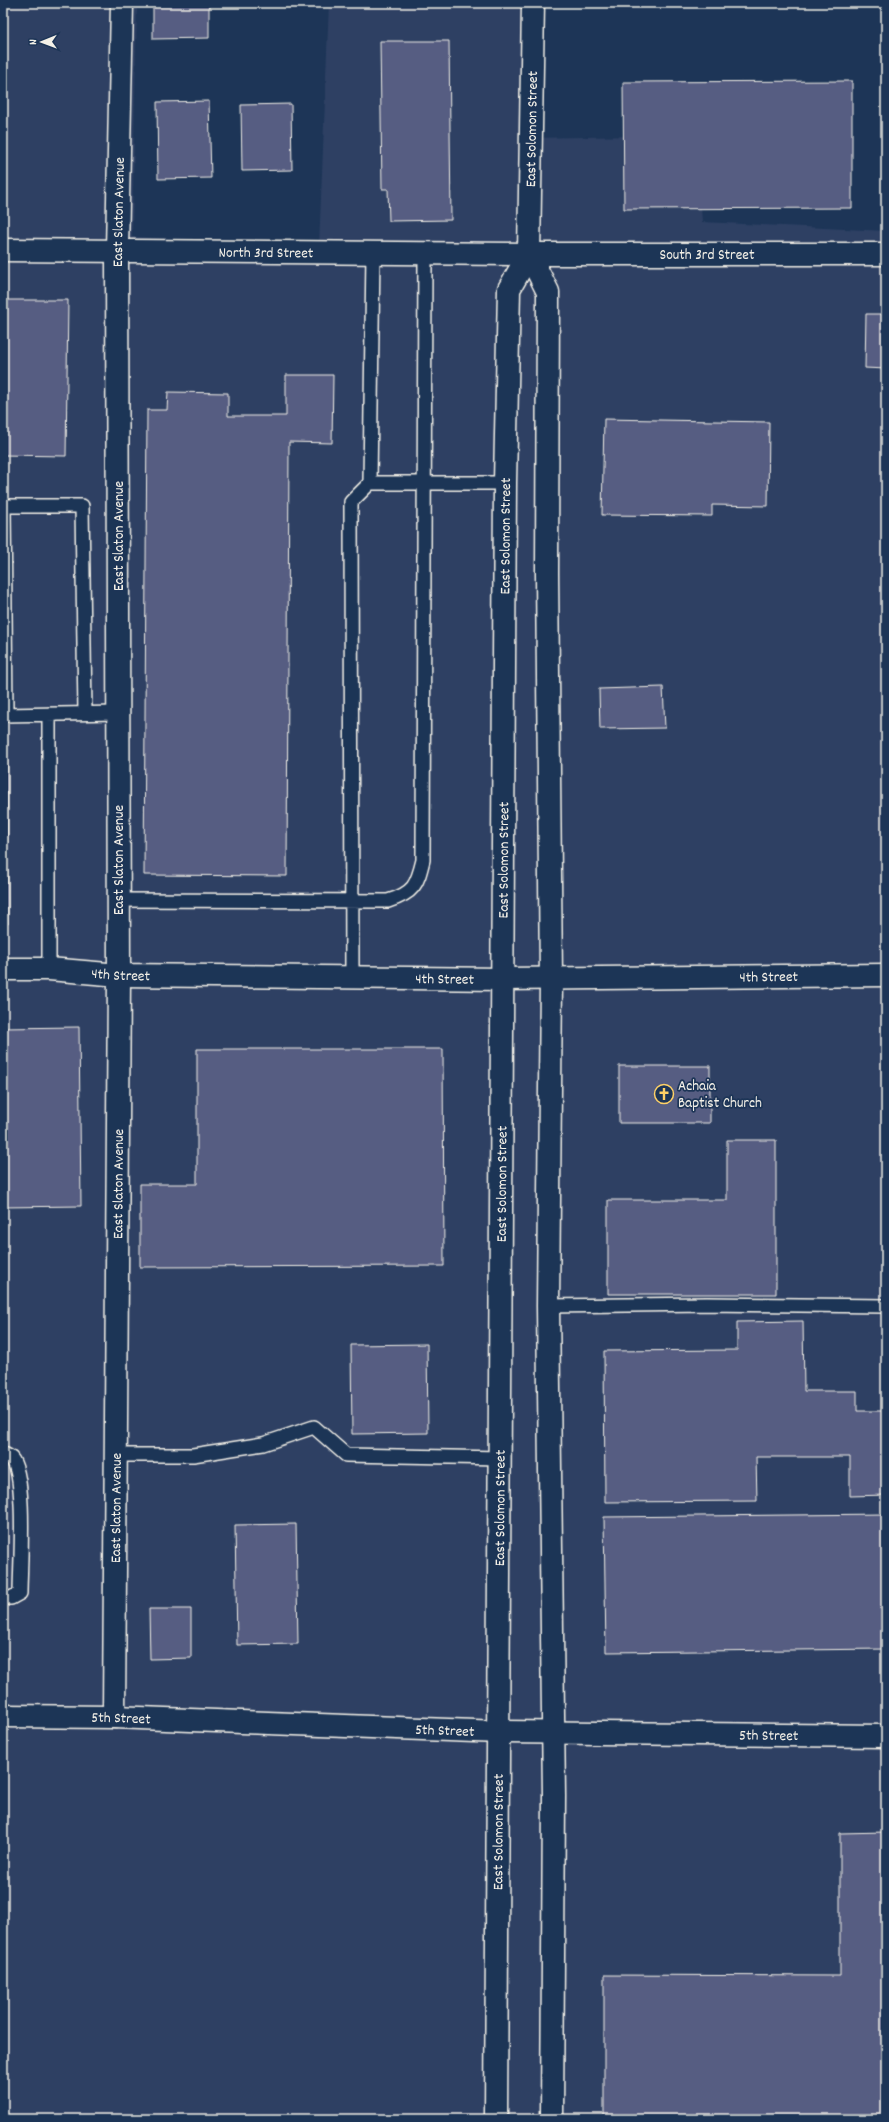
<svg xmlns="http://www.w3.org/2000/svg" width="889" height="2122" font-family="Dekko,sans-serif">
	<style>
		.built { fill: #2e4164 }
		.building { fill: #565d82; stroke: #f4f1e8 }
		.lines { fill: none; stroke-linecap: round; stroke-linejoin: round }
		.service-casing { stroke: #f4f1e8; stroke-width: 16 }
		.minor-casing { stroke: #f4f1e8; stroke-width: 25 }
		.service { stroke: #1d3557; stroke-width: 13 }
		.minor { stroke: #1d3557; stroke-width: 22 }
		.labels { text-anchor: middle; stroke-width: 3.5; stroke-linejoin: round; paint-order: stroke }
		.street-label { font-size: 15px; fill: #f4f1e8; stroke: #1d3557 }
		.poi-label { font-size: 15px; fill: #f4f1e8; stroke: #1d3557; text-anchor: start }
	</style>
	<rect width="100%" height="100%" fill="#1d3557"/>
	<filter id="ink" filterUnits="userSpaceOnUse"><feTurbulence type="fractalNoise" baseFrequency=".025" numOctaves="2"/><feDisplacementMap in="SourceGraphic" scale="8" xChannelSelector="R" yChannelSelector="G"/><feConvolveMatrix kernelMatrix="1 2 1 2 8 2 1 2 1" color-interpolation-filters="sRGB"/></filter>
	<g filter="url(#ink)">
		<path class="built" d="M 3,3 L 137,3 L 132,237 L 319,246 L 329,3 L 527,3 L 530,138 L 696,135 L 702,222 L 886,231 L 886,2119 L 3,2119 Z"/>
		<path class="building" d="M 153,3 L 209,3 L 209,38 L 153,39 Z
			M 380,41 L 449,41 L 451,220 L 389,221 L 388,189 L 382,189 Z
			M 852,81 L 852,208 L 624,209 L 623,82 Z
			M 209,101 L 211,178 L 158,179 L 157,102 Z
			M 291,104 L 292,170 L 242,171 L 241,105 Z
			M 3,300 L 68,300 L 66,456 L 3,455 Z
			M 866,314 L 886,314 L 886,369 L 865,368 Z
			M 286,375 L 333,375 L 332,443 L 289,442 L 287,876 L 144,875 L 147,410 L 167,410 L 168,392 L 228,393 L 228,416 L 286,416 Z
			M 604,419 L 769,422 L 768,506 L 712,505 L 712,516 L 602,515 Z
			M 663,687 L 665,728 L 600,729 L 599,689 Z
			M 3,740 L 7,740 L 8,924 L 3,924 Z
			M 79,1027 L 81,1206 L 3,1207 L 3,1028 Z
			M 197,1049 L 443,1049 L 444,1266 L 140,1267 L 140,1184 L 197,1184 Z
			M 619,1066 L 710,1066 L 710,1123 L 619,1123 Z
			M 727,1140 L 776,1140 L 776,1294 L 608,1294 L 608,1200 L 727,1200 Z
			M 803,1321 L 804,1391 L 857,1391 L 857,1411 L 886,1411 L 886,1495 L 850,1496 L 850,1457 L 756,1457 L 757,1501 L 605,1502 L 604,1351 L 737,1350 L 737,1322 Z
			M 427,1344 L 428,1433 L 352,1434 L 351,1345 Z
			M 886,1514 L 886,1649 L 606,1652 L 604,1517 Z
			M 296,1524 L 298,1644 L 237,1645 L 235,1525 Z
			M 149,1609 L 191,1609 L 191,1658 L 150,1659 Z
			M 886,1832 L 886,2119 L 604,2119 L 604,1975 L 840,1976 L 840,1833 Z"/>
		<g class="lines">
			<g class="service-casing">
				<path id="service" d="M 370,483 L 505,483
					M 3,506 L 82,506 L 85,713
					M 4,506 L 6,714
					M 3,715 L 118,713
					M 117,900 L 388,901 C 414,893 417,885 423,860 L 425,252
					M 49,969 L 49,714
					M 352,977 L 351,502 L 370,483 L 373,252
					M 548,1306 L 707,1304 L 886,1306
					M 3,1453 C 5,1455 9,1456 11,1458 C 27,1475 20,1567 20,1593 L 11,1598 L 3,1598
					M 115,1455 L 193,1455 L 263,1444 L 314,1427 L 346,1455 L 501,1458"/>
			</g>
			<g class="minor-casing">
				<g id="minor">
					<path d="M 533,3 L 529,254 L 548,292 L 547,573 L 551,979 L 548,1306 L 554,1796 L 552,2119"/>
					<path id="s1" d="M 3,250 L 529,254 L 886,254"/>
					<path id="s2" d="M 3,969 L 49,969 L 119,975 L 503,979 L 886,975"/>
					<path id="s3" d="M 3,1716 L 114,1717 L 500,1732 L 886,1736"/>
					<path id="s4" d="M 114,1717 L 119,975 L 117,251 L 122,3"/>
					<path id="s5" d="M 496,2119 L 505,483 L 509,289 L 529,254"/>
				</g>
			</g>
			<use href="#service" class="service"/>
			<use href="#minor" class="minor"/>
		</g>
	</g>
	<defs>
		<g id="church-ring" transform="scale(1)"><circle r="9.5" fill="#1d3557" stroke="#ffd166" stroke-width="1.5"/><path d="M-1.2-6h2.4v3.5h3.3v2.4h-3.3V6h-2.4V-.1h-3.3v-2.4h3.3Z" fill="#ffd166"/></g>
	</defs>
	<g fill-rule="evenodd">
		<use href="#church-ring" x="664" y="1094"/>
	</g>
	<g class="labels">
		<g class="street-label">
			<text transform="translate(531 129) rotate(-89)" y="5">East Solomon Street</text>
			<text dy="5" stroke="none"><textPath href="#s4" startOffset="1505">East Slaton Avenue</textPath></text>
			<text dy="5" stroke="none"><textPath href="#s1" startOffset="263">North 3rd Street</textPath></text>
			<text dy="5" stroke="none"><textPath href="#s1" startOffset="704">South 3rd Street</textPath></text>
			<text transform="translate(118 536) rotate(-90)" y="5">East Slaton Avenue</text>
			<text dy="5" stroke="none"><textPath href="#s5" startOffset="1583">East Solomon Street</textPath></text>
			<text transform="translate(118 860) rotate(-90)" y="5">East Slaton Avenue</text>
			<text dy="5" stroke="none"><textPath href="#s5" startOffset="1259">East Solomon Street</textPath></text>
			<text dy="5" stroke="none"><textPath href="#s2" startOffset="118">4th Street</textPath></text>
			<text dy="5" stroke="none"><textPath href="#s2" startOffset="766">4th Street</textPath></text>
			<text dy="5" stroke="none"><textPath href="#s2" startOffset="442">4th Street</textPath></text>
			<text dy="5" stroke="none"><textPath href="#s4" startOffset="533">East Slaton Avenue</textPath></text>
			<text dy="5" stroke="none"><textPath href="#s5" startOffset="935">East Solomon Street</textPath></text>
			<text dy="5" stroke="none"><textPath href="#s4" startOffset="209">East Slaton Avenue</textPath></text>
			<text dy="5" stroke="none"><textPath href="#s5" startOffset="611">East Solomon Street</textPath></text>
			<text dy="5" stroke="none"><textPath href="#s3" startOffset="118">5th Street</textPath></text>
			<text dy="5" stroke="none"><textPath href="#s3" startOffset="442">5th Street</textPath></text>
			<text dy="5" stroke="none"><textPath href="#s3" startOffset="766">5th Street</textPath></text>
			<text dy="5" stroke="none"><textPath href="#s5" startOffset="287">East Solomon Street</textPath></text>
		</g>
		<g class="poi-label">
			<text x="678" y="1090">Achaia<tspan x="678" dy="17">Baptist Church</tspan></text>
		</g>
	</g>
	<rect width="889" height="2122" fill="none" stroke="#1d3557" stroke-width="16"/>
	<rect x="8" y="8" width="873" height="2106" fill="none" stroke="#f4f1e8" stroke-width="1.5" filter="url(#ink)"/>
	<g transform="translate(42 42) rotate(269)" stroke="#1d3557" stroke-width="3" paint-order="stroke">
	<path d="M0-3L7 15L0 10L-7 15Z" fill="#f4f1e8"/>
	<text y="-6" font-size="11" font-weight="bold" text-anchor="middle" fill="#f4f1e8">N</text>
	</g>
</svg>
